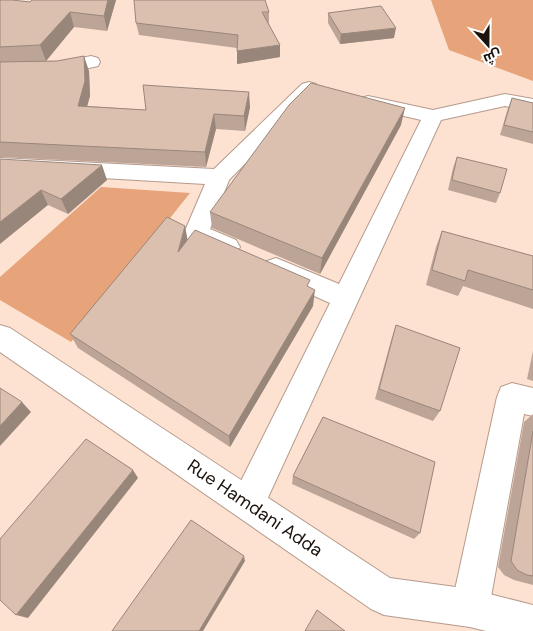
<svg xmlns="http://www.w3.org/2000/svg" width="533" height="631" font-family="'DM Sans',Cairo,sans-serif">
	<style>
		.green { fill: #e7a379 }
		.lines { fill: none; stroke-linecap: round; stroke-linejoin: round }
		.minor-casing { stroke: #b59b8c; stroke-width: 2 }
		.tertiary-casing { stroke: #b59b8c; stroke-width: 2 }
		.minor { fill: #fff; fill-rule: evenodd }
		.tertiary { fill: #fff; fill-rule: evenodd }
		.wall { fill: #bca597 }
		.shaded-wall { fill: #99867b }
		.building { fill: #dbc0b0; stroke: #99867b }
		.labels { text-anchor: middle; stroke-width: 4.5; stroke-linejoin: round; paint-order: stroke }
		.near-street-label { font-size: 18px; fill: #1c130d; stroke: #fff }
	</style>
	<rect width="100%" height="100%" fill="#fde1d1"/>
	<path class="green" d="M 431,0 L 533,0 L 533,81 L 449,50 Z
		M 101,187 L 190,193 L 71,342 L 0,300 L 0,277 Z"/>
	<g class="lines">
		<g class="minor-casing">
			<path id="minor" d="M 91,56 L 98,58 L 100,62 L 98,66 L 62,74 L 0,76 L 0,64 L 62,62 Z
				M 309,82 L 316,84 L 319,88 L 316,92 L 229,180 L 210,229 L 236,240 L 240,247 L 236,254 L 227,257 L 187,239 L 184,233 L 205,184 L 0,172 L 0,158 L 214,169 L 302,84 Z
				M 505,94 L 533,99 L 533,111 L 505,106 L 441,120 L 260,515 L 248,520 L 236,515 L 231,503 L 236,491 L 330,303 L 267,275 L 263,268 L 267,261 L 276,258 L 339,284 L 421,120 L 361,106 L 358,102 L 361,98 L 368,96 L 433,110 Z
				M 512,383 L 533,388 L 533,416 L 524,414 L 489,608 L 483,621 L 470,627 L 457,621 L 451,608 L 497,397 L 501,387 Z"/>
		</g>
		<g class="tertiary-casing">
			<path id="tertiary" d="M 0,325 L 10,328 L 390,578 L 470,589 L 533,605 L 533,631 L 486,631 L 470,627 L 384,615 L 371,609 L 0,352 Z"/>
		</g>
		<use href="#minor" class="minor"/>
		<use href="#tertiary" class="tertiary"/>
	</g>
	<path class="wall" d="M 0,0 L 30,2 L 32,0 L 116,0 L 107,31 L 74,27 L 46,61 L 89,71 L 90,96 L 87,106 L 146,110 L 250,107 L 245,131 L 216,129 L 206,167 L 0,157 Z
		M 269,12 L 269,24 L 280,57 L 237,64 L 237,48 L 139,35 L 136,23 Z
		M 328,13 L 394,38 L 340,44 L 328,23 Z
		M 512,98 L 533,103 L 533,144 L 500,135 L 508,108 Z
		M 401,125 L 320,274 L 212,228 L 210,212 Z
		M 457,157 L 500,193 L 496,203 L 448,190 L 453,168 Z
		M 0,159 L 107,180 L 68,214 L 48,205 Z
		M 442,231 L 533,256 L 533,309 L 463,286 L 458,296 L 426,285 L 436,247 Z
		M 187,240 L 309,288 L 313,306 L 230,447 L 78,348 L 70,334 Z
		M 396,325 L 440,411 L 433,421 L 375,399 L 392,337 Z
		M 533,351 L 533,381 L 527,379 Z
		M 533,414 L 533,585 L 514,580 L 504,575 L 498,567 L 524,422 Z
		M 293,476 L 420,533 L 414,539 L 292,484 Z"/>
	<path class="shaded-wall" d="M 108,0 L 116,0 L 107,31 L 104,16 Z
		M 70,12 L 74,27 L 46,61 L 40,45 Z
		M 396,28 L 394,38 L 340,44 L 341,34 Z
		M 280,45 L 280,57 L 237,64 L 237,51 Z
		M 84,56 L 89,71 L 90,96 L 83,121 L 78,106 Z
		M 249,92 L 250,107 L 245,131 L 244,116 Z
		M 405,108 L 401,125 L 320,274 L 322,258 Z
		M 214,114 L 216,129 L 206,167 L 205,152 Z
		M 102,165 L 107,180 L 68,214 L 61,199 Z
		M 41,190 L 48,205 L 0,244 L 0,222 Z
		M 185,226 L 188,242 L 178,252 Z
		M 315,290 L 313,306 L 230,447 L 229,436 Z
		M 22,402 L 31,412 L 0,446 L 0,426 Z
		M 133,470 L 138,478 L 28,618 L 16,615 Z
		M 244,556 L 245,561 L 203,631 L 199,631 Z"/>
	<path class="building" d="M 0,0 L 12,0 L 30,2 L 32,0 L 108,0 L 104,16 L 70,12 L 40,45 L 0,47 Z
		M 134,0 L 265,0 L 269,12 L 262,12 L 280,45 L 237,51 L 238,35 L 136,23 Z
		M 381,6 L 396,28 L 341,34 L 328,13 Z
		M 84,56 L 85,81 L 78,106 L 146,110 L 143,85 L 249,92 L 244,116 L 214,114 L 205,152 L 0,142 L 0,62 L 57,61 Z
		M 311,83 L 405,108 L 322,258 L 210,212 L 289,105 Z
		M 512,98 L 533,103 L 533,132 L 504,125 Z
		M 457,157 L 507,169 L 500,193 L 452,180 Z
		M 0,159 L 102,165 L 61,199 L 41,190 L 0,222 Z
		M 167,217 L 185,226 L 178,252 L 195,230 L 310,280 L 307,286 L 315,290 L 229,436 L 70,334 Z
		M 442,231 L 533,256 L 533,290 L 468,270 L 465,281 L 432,270 Z
		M 396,325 L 460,348 L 440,411 L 379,389 Z
		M 0,388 L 22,402 L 0,426 Z
		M 323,417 L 435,462 L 420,533 L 293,476 Z
		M 533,431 L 533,576 L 527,575 L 517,570 L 511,561 Z
		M 86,439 L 133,470 L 16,615 L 0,600 L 0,539 Z
		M 191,520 L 244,556 L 199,631 L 112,631 Z
		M 317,610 L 345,631 L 305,631 Z"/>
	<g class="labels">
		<g class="near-street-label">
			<text transform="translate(255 508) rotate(34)" y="6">Rue Hamdani Adda</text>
		</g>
	</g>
	<g transform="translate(488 45) rotate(159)" stroke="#ffffff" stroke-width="4" paint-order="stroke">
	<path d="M0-4L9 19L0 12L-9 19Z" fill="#1c130d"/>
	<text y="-8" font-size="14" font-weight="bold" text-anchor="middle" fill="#1c130d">ش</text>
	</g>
</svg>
